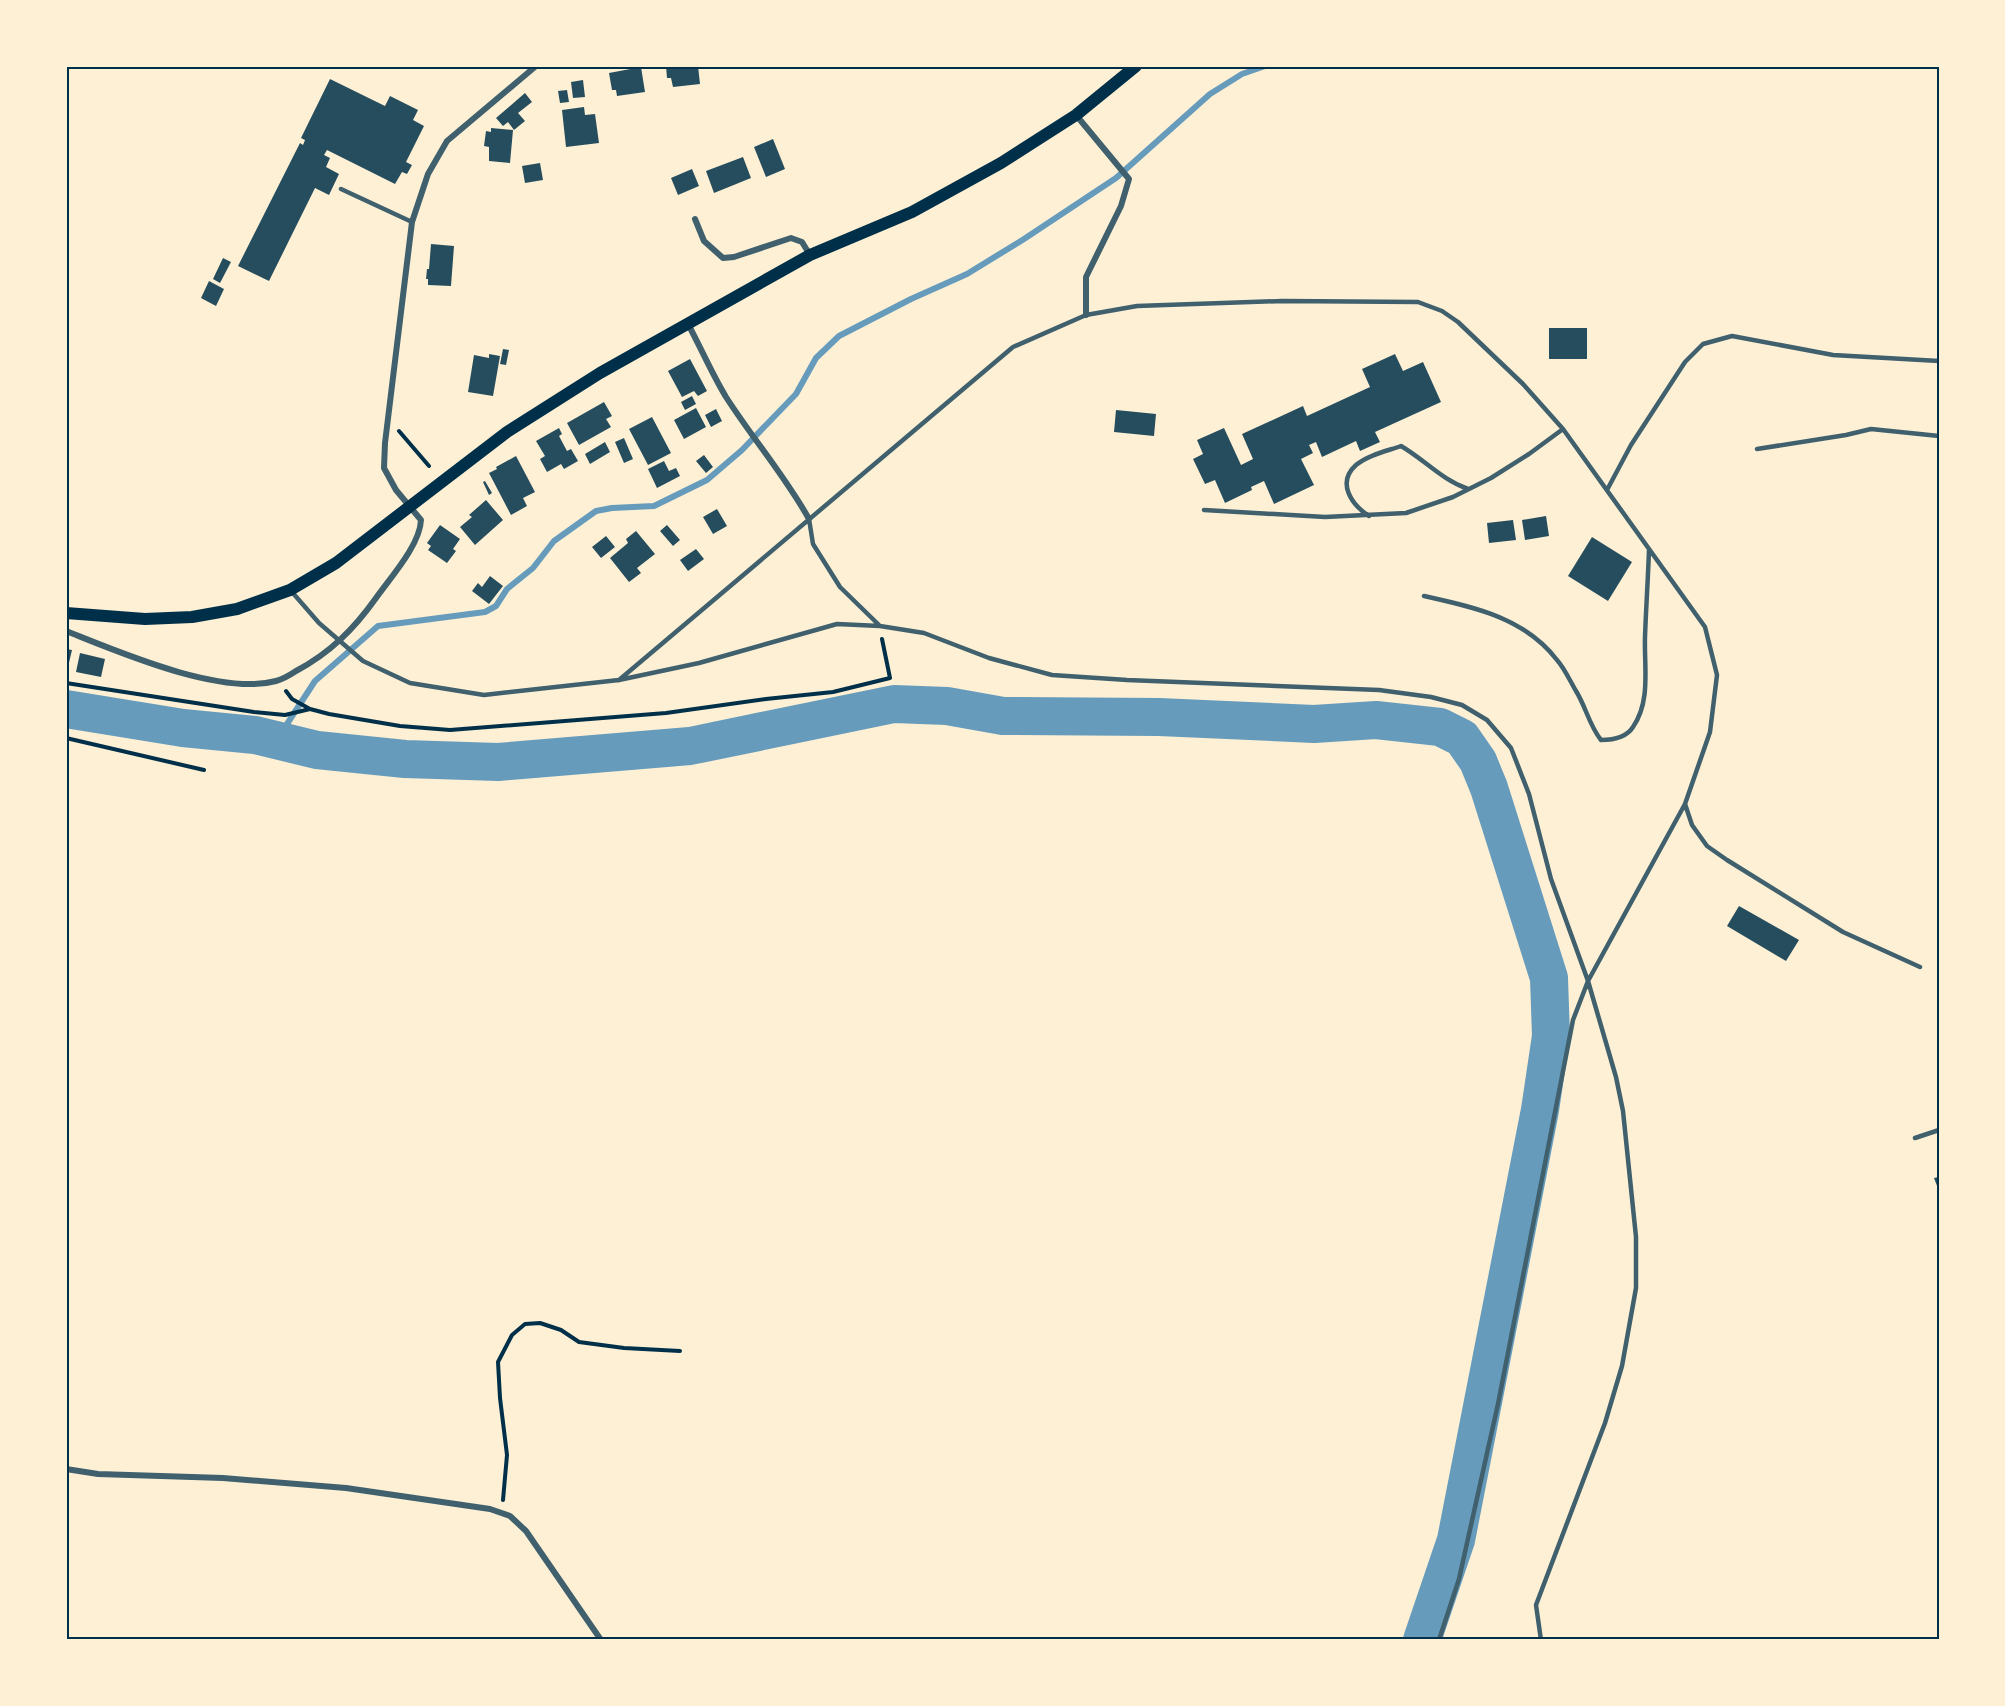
<svg xmlns="http://www.w3.org/2000/svg" width="2005" height="1706" font-family="'PT Serif',serif">
	<style>
		.lines { fill: none; stroke-linecap: round; stroke-linejoin: round }
		.stream { stroke: #669bbc; stroke-width: 6 }
		.river { stroke: #669bbc; stroke-width: 38 }
		.building { fill: #264d5e }
		.path { stroke: #003049; stroke-width: 4 }
		.service { stroke: #3f606c; stroke-width: 4.5 }
		.minor { stroke: #3f606c; stroke-width: 6 }
		.secondary { stroke: #003049; stroke-width: 12 }
		.neatline { fill: none; stroke: #003049; stroke-width: 2 }
	</style>
	<rect width="100%" height="100%" fill="#fdf0d5"/>
	<g class="lines">
		<path class="stream" d="M 286,744 L 287,724 L 315,681 L 378,626 L 485,612 L 496,606 L 507,589 L 533,568 L 554,541 L 596,511 L 612,508 L 654,506 L 707,480 L 742,450 L 796,394 L 816,358 L 839,336 L 911,299 L 967,274 L 1024,239 L 1116,178 L 1210,94 L 1242,74 L 1265,66"/>
		<path class="river" d="M 66,709 L 183,728 L 255,735 L 317,750 L 405,759 L 498,762 L 690,746 L 894,704 L 947,706 L 1003,716 L 1159,717 L 1314,724 L 1376,720 L 1440,727 L 1462,738 L 1478,761 L 1489,788 L 1549,978 L 1551,1036 L 1540,1110 L 1456,1540 L 1422,1640"/>
	</g>
	<path class="building" d="M 666,66 L 698,66 L 700,84 L 673,87 L 671,78 L 667,78 Z
		M 641,67 L 645,92 L 617,96 L 616,90 L 612,90 L 609,73 Z
		M 330,79 L 385,106 L 390,96 L 418,110 L 413,120 L 424,126 L 406,162 L 412,165 L 407,174 L 402,172 L 395,184 L 327,150 L 324,155 L 330,158 L 326,167 L 339,174 L 329,195 L 315,188 L 269,281 L 238,266 L 300,143 L 303,145 L 305,140 L 301,138 Z
		M 583,80 L 585,97 L 573,98 L 571,82 Z
		M 567,90 L 569,102 L 560,103 L 558,91 Z
		M 525,93 L 532,102 L 518,113 L 525,121 L 514,130 L 508,122 L 503,126 L 496,118 Z
		M 584,107 L 585,115 L 595,114 L 599,143 L 566,147 L 562,110 Z
		M 491,128 L 513,130 L 510,163 L 489,161 L 489,147 L 484,146 L 486,131 L 491,132 Z
		M 773,139 L 785,169 L 766,177 L 754,147 Z
		M 743,157 L 751,178 L 714,193 L 706,171 Z
		M 540,163 L 543,180 L 525,183 L 522,166 Z
		M 692,169 L 699,186 L 678,195 L 671,178 Z
		M 431,244 L 454,246 L 451,286 L 428,285 L 428,279 L 426,279 L 427,269 L 429,269 Z
		M 223,258 L 231,262 L 220,283 L 213,279 Z
		M 209,281 L 224,289 L 216,306 L 201,298 Z
		M 1549,328 L 1587,328 L 1587,359 L 1549,359 Z
		M 503,349 L 509,350 L 506,365 L 500,364 Z
		M 489,354 L 500,356 L 493,396 L 468,392 L 474,355 L 489,358 Z
		M 1395,354 L 1403,371 L 1423,362 L 1441,402 L 1375,432 L 1380,442 L 1360,451 L 1356,441 L 1322,457 L 1316,442 L 1309,445 L 1313,453 L 1301,459 L 1314,485 L 1274,504 L 1264,481 L 1251,487 L 1252,490 L 1225,503 L 1215,480 L 1205,484 L 1193,459 L 1203,454 L 1197,440 L 1224,428 L 1241,465 L 1253,459 L 1242,434 L 1303,406 L 1307,416 L 1370,387 L 1362,369 Z
		M 690,359 L 707,391 L 698,396 L 694,391 L 682,397 L 668,371 Z
		M 692,396 L 696,404 L 685,410 L 681,402 Z
		M 604,402 L 612,416 L 606,419 L 611,427 L 579,445 L 567,423 Z
		M 696,408 L 706,427 L 684,439 L 674,420 Z
		M 716,409 L 722,421 L 711,427 L 705,415 Z
		M 1116,410 L 1156,414 L 1154,436 L 1114,432 Z
		M 652,417 L 671,453 L 648,465 L 629,429 Z
		M 559,428 L 562,434 L 559,436 L 567,451 L 571,449 L 578,461 L 564,469 L 561,464 L 547,472 L 540,459 L 545,456 L 536,441 Z
		M 624,438 L 633,459 L 624,463 L 615,442 Z
		M 605,442 L 610,452 L 590,464 L 585,454 Z
		M 704,455 L 713,467 L 706,473 L 696,461 Z
		M 516,456 L 535,492 L 523,498 L 527,506 L 511,515 L 489,473 L 497,469 L 496,467 Z
		M 664,461 L 669,471 L 676,468 L 680,476 L 657,488 L 648,469 Z
		M 485,481 L 492,493 L 489,495 L 483,482 Z
		M 486,500 L 503,520 L 475,545 L 460,527 L 472,517 L 469,515 Z
		M 717,509 L 727,526 L 713,534 L 703,517 Z
		M 1546,516 L 1549,536 L 1525,540 L 1522,520 Z
		M 1513,520 L 1516,540 L 1489,543 L 1487,523 Z
		M 440,525 L 460,539 L 453,549 L 456,551 L 447,563 L 428,550 L 431,546 L 427,543 Z
		M 667,525 L 680,540 L 673,546 L 660,531 Z
		M 636,531 L 655,554 L 637,568 L 641,573 L 629,582 L 610,558 L 628,543 L 626,539 Z
		M 606,536 L 615,547 L 601,558 L 592,547 Z
		M 1592,537 L 1632,562 L 1608,601 L 1568,576 Z
		M 696,549 L 704,559 L 688,571 L 680,560 Z
		M 490,576 L 503,586 L 489,604 L 472,591 L 478,583 L 482,587 Z
		M 66,649 L 72,650 L 67,671 L 66,671 Z
		M 80,653 L 105,659 L 101,677 L 76,672 Z
		M 1739,906 L 1799,940 L 1786,961 L 1727,926 Z
		M 1939,1177 L 1939,1191 L 1934,1178 Z"/>
	<g class="lines">
		<path class="path" d="M 399,431 L 429,466
			M 66,683 L 254,712 L 285,715 L 310,709
			M 286,691 L 292,699 L 310,709 L 329,714 L 400,726 L 450,730 L 666,713 L 766,699 L 833,692 L 890,678 L 882,639
			M 66,738 L 204,770
			M 503,1500 L 507,1455 L 500,1398 L 498,1362 L 512,1335 L 525,1324 L 540,1323 L 561,1330 L 579,1342 L 624,1348 L 680,1351"/>
		<path class="service" d="M 341,189 L 412,222
			M 1757,449 L 1846,435 L 1871,429 L 1939,436
			M 1607,490 L 1631,445 L 1685,362 L 1703,344 L 1732,336 L 1833,355 L 1939,361
			M 1204,510 L 1325,517 L 1406,513 L 1453,497 L 1491,478 L 1529,454 L 1563,429
			M 1369,516 C 1352,505 1336,483 1356,465 C 1368,455 1387,451 1401,446 C 1425,460 1442,480 1468,489
			M 809,519 L 813,544 L 840,587 L 880,626 L 924,633 L 989,658 L 1052,675 L 1127,680 L 1379,690 L 1431,697 L 1462,705 L 1487,720 L 1511,748 L 1529,794 L 1551,879 L 1588,981 L 1616,1077 L 1623,1111 L 1636,1237 L 1636,1288 L 1622,1366 L 1605,1423 L 1536,1605 L 1541,1640
			M 292,592 L 319,623 L 363,661 L 410,683 L 484,695 L 619,680 L 699,663 L 837,624 L 880,626
			M 1424,596 C 1473,607 1524,617 1557,660 C 1565,669 1570,681 1576,691 C 1586,707 1589,725 1601,740 C 1613,740 1626,738 1633,727 C 1651,701 1644,667 1645,637 C 1646,608 1648,579 1649,550
			M 619,680 L 1013,347 L 1086,315 L 1137,306 L 1282,301 L 1418,302 L 1442,311 L 1458,322 L 1523,384 L 1563,429 L 1705,627 L 1717,675 L 1710,732 L 1685,804 L 1588,981 L 1573,1020 L 1498,1404 L 1459,1579 L 1439,1640
			M 1685,804 L 1692,825 L 1707,846 L 1727,860 L 1843,932 L 1920,967
			M 1915,1138 L 1939,1130"/>
		<path class="minor" d="M 1076,115 L 1129,179 L 1121,206 L 1086,277 L 1086,315
			M 695,219 L 704,241 L 723,258 L 734,257 L 791,238 L 802,242 L 810,255
			M 688,324 C 701,348 712,374 726,397 C 753,439 785,476 809,519
			M 66,631 C 119,652 220,696 276,681 C 283,679 290,675 296,671 C 330,653 354,629 376,598 C 391,577 420,545 421,520 L 396,490 L 384,468 L 385,443 L 412,222 L 428,174 L 447,141 L 536,66
			M 66,1469 L 98,1474 L 223,1478 L 346,1488 L 490,1509 L 510,1516 L 526,1531 L 601,1640"/>
		<path class="secondary" d="M 66,613 L 145,619 L 192,617 L 237,609 L 290,590 L 336,563 L 507,432 L 600,373 L 810,255 L 912,212 L 1001,163 L 1076,115 L 1136,66"/>
	</g>
	<rect width="2005" height="1706" fill="none" stroke="#fdf0d5" stroke-width="135"/>
	<rect x="68" y="68" width="1870" height="1570" class="neatline"/>
</svg>
